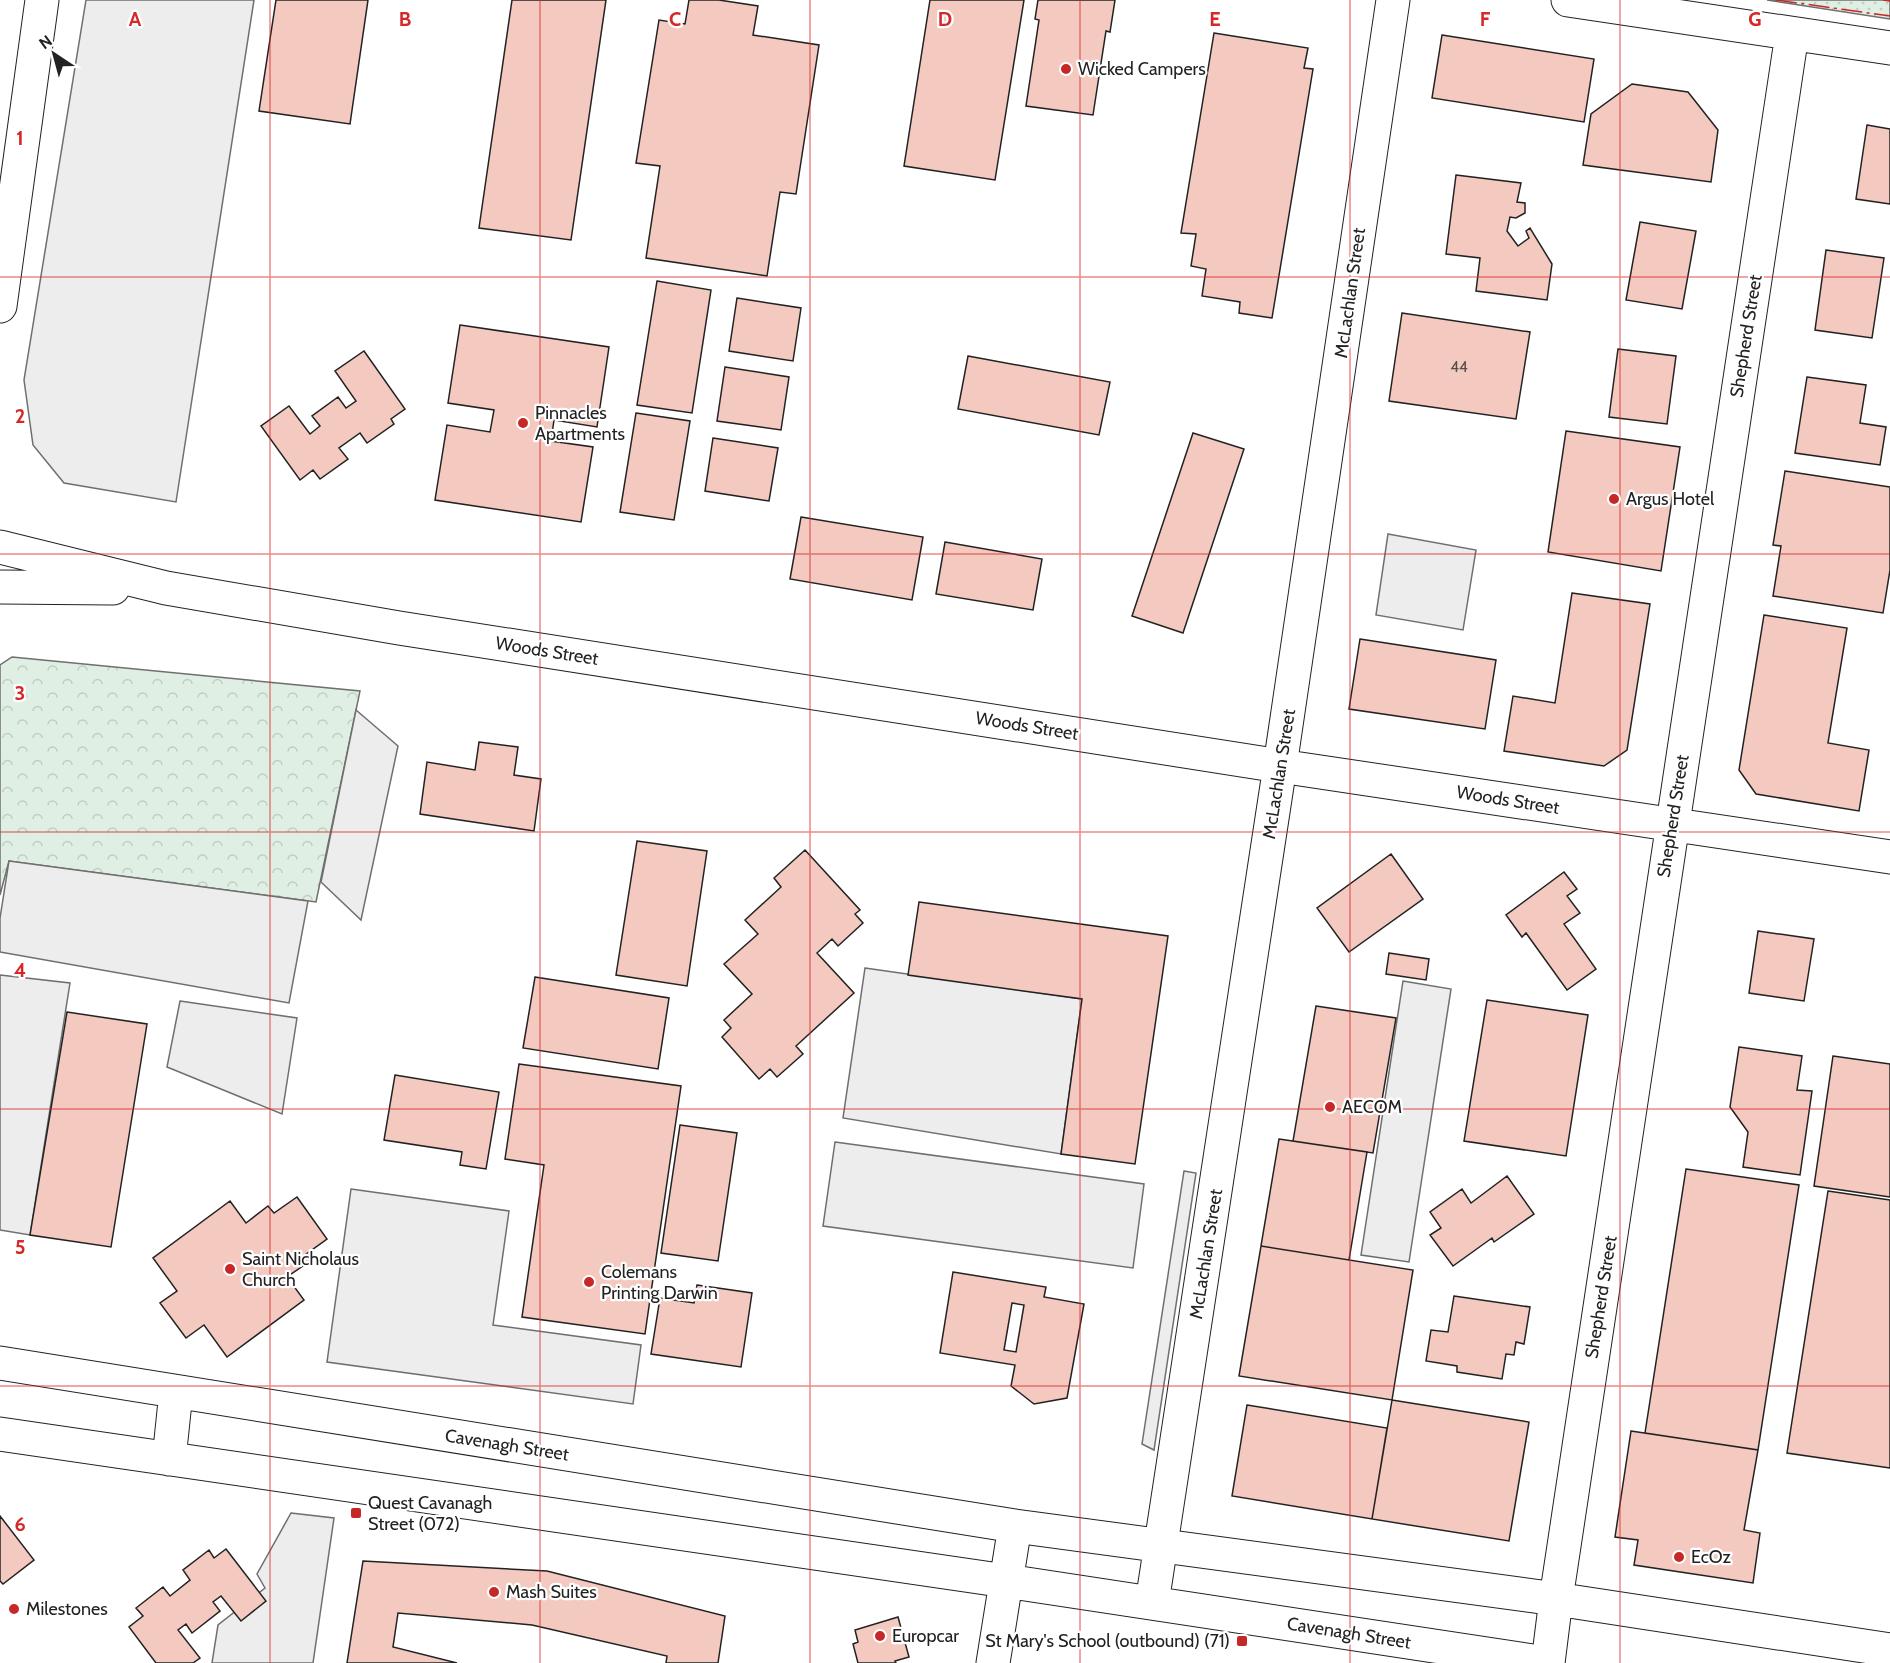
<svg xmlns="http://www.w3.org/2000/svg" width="1890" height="1663" font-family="Cabin,sans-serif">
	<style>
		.grass { fill: url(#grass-dots); stroke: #6f6f6f; stroke-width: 1.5 }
		.park { fill: url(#park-crowns); stroke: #6f6f6f; stroke-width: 1.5 }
		.parking { fill: #ededed; stroke: #6f6f6f; stroke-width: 1.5 }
		.building { fill: #f3c9c0; stroke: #222; stroke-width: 1.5; fill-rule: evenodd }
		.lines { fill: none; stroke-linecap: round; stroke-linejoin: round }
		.minor-casing { stroke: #222; stroke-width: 35 }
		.major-casing { stroke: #222; stroke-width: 35 }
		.minor { stroke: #fff; stroke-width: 33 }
		.major { stroke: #fff; stroke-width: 33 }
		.power { stroke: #c62828; stroke-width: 1.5; stroke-dasharray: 21 4.5 3 4.5; stroke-linecap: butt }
		.grid { fill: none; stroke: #d62828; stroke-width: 1.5; stroke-opacity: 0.55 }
		.poi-dot { fill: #c62828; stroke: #fff; stroke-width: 2 }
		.labels { text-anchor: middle; stroke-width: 4.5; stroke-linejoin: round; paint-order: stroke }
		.number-label { font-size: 15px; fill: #564c4a }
		.poi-label { font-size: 18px; fill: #222; stroke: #fff; text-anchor: start }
		.street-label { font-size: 18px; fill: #222; stroke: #fff }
		.grid-label { font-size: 20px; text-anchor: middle; font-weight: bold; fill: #d62828; stroke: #fff; stroke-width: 4.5; stroke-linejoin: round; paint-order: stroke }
	</style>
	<defs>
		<pattern id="grass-dots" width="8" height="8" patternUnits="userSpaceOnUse" patternTransform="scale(1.5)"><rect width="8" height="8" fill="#e0efe3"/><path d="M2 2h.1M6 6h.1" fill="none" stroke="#c0cdc2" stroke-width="1.8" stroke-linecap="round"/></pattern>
		<pattern id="park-crowns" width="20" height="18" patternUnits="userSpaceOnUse" patternTransform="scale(1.5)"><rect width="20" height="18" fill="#e0efe3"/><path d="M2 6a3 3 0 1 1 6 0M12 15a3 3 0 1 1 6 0" fill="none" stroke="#c0cdc2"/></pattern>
	</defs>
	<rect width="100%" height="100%" fill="#fff"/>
	<path class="grass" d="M 1767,0 L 1890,0 L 1890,19 Z"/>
	<path class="park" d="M 12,657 L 360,691 L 316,902 L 9,861 L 0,895 L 0,665 Z"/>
	<path class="parking" d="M 86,0 L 254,0 L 176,502 L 64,483 L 33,445 L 24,380 Z
		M 1388,534 L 1476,550 L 1463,630 L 1376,615 Z
		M 356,710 L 398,746 L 361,920 L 321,882 Z
		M 9,861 L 308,901 L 289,1003 L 0,952 L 0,918 Z
		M 865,968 L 1082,999 L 1061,1154 L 843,1118 Z
		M 0,975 L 70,983 L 30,1235 L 0,1230 Z
		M 1403,981 L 1451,989 L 1409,1262 L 1361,1255 Z
		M 180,1001 L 297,1018 L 282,1114 L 167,1067 Z
		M 835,1142 L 1144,1184 L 1133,1268 L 823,1226 Z
		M 1184,1171 L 1196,1173 L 1154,1450 L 1142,1444 Z
		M 351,1189 L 509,1211 L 493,1325 L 641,1345 L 633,1404 L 327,1362 Z
		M 291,1513 L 334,1518 L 313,1663 L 212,1663 L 218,1625 L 265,1588 L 257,1574 Z"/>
	<path class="building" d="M 276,0 L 368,0 L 350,124 L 259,111 Z
		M 512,0 L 606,0 L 571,240 L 479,228 Z
		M 689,0 L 719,0 L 758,6 L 753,35 L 819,45 L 796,194 L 780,192 L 767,276 L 646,258 L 660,166 L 636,163 L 659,20 L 685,24 Z
		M 930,0 L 1024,0 L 995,180 L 904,166 Z
		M 1038,0 L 1115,0 L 1110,32 L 1106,31 L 1093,115 L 1026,106 L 1039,20 L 1035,19 Z
		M 1214,33 L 1308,48 L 1304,68 L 1313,69 L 1272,318 L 1239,313 L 1240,302 L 1202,296 L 1206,269 L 1191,266 L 1196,234 L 1181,233 Z
		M 1442,35 L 1594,59 L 1584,122 L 1432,98 Z
		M 1632,84 L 1688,92 L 1718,130 L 1711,182 L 1583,165 L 1591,114 Z
		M 1867,125 L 1890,129 L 1890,204 L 1856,199 Z
		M 1456,175 L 1521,183 L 1517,202 L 1525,203 L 1525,213 L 1516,218 L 1510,217 L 1507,231 L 1518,246 L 1529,238 L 1526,231 L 1530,228 L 1552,264 L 1547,300 L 1476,291 L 1480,258 L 1446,254 Z
		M 1640,222 L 1696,231 L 1682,309 L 1626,300 Z
		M 1826,250 L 1884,258 L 1872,338 L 1815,330 Z
		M 657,281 L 711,290 L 692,413 L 637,405 Z
		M 737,298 L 801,308 L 793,361 L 729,351 Z
		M 1402,313 L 1530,332 L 1516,419 L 1389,401 Z
		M 460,325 L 609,347 L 597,427 L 554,420 L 551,441 L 593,447 L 581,522 L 435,500 L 447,425 L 490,432 L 494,410 L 448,403 Z
		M 1618,349 L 1676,356 L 1667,424 L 1609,417 Z
		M 364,351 L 405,409 L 391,419 L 394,424 L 367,443 L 360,433 L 339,448 L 348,459 L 320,479 L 313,470 L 300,480 L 261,426 L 289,406 L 310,434 L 320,426 L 312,416 L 338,397 L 346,408 L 356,401 L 335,371 Z
		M 968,356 L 1110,382 L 1099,435 L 958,409 Z
		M 725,367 L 789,377 L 781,430 L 717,421 Z
		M 1807,377 L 1866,385 L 1860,423 L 1886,427 L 1880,465 L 1795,453 Z
		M 636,413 L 690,421 L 674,520 L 620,512 Z
		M 1566,431 L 1680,447 L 1661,571 L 1548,552 Z
		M 1193,433 L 1244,449 L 1183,633 L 1132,616 Z
		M 713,438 L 778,448 L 769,501 L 705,491 Z
		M 1785,471 L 1890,487 L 1890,570 L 1883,613 L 1773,596 L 1781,546 L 1773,545 Z
		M 801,517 L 923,537 L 912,600 L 790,579 Z
		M 945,542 L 1042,559 L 1033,610 L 936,594 Z
		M 1572,593 L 1650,604 L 1627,750 L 1604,766 L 1504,751 L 1513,696 L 1555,703 Z
		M 1764,615 L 1847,628 L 1828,743 L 1869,750 L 1859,811 L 1756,794 L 1739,770 Z
		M 1360,639 L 1496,660 L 1485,729 L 1349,709 Z
		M 479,742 L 518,747 L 514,775 L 541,779 L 534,831 L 420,814 L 427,762 L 475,770 Z
		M 637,841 L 707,851 L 687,986 L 616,975 Z
		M 805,850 L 860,910 L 855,914 L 863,923 L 838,946 L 832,939 L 817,953 L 854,993 L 796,1046 L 803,1054 L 777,1077 L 770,1069 L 759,1079 L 722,1037 L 731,1028 L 724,1020 L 752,994 L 724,964 L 758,934 L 745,920 L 781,887 L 774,878 Z
		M 1391,854 L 1423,899 L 1349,952 L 1317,908 Z
		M 1564,872 L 1577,889 L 1567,896 L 1580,913 L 1564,924 L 1596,969 L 1567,990 L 1526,933 L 1522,937 L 1506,915 Z
		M 919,902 L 1168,936 L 1135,1164 L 1061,1154 L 1082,999 L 908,975 Z
		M 1758,931 L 1814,939 L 1804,1001 L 1749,993 Z
		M 1389,953 L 1429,959 L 1426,980 L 1386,974 Z
		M 535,977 L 669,998 L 658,1069 L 523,1048 Z
		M 1487,1000 L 1588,1015 L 1566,1156 L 1464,1141 Z
		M 1316,1006 L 1396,1018 L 1373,1153 L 1293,1141 Z
		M 67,1012 L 147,1024 L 111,1247 L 30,1235 Z
		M 1739,1047 L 1802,1056 L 1797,1090 L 1812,1091 L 1800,1175 L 1743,1167 L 1748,1132 L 1730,1107 Z
		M 1833,1056 L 1890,1064 L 1890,1197 L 1814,1186 Z
		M 519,1064 L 681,1086 L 645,1334 L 522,1317 L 544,1165 L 505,1159 Z
		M 395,1075 L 499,1092 L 486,1169 L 460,1165 L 462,1152 L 384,1140 Z
		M 680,1125 L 737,1133 L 718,1261 L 661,1253 Z
		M 1279,1139 L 1367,1152 L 1349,1260 L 1261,1246 Z
		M 1686,1169 L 1799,1185 L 1758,1450 L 1645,1433 Z
		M 1507,1176 L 1534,1214 L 1494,1242 L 1492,1238 L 1453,1266 L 1430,1235 L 1441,1228 L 1430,1212 L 1462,1189 L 1471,1203 Z
		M 1828,1191 L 1890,1200 L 1890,1468 L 1787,1453 Z
		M 297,1197 L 327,1239 L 305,1255 L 310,1261 L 287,1277 L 304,1300 L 227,1357 L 204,1325 L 186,1338 L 160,1303 L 177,1291 L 153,1258 L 230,1201 L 246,1223 L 268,1206 L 274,1213 Z
		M 1261,1246 L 1413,1270 L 1392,1400 L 1239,1376 Z
		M 953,1272 L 1046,1287 L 1044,1297 L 1084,1304 L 1067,1398 L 1034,1404 L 1011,1386 L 1015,1365 L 940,1353 ZM 1012,1303 L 1024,1305 L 1016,1352 L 1004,1350 Z
		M 697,1285 L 752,1293 L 741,1367 L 651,1354 L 660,1298 L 694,1303 Z
		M 1454,1296 L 1530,1307 L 1524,1344 L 1516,1342 L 1514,1355 L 1506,1354 L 1502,1379 L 1457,1372 L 1457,1366 L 1426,1361 L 1431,1330 L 1448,1332 Z
		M 1392,1400 L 1529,1422 L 1509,1541 L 1372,1519 Z
		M 1247,1405 L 1387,1428 L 1372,1519 L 1232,1496 Z
		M 1631,1431 L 1758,1450 L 1744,1530 L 1760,1533 L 1753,1583 L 1634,1565 L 1638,1540 L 1615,1537 Z
		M 0,1516 L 34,1560 L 3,1584 L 0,1581 Z
		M 226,1549 L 266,1601 L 241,1621 L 221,1596 L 213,1602 L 220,1611 L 192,1633 L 186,1624 L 178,1630 L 200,1658 L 193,1663 L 156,1663 L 129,1627 L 143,1616 L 136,1608 L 163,1587 L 170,1596 L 190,1580 L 183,1570 L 209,1550 L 214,1558 Z
		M 363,1561 L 547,1571 L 725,1616 L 718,1663 L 666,1663 L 667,1656 L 532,1625 L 398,1613 L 393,1647 L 457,1663 L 347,1663 Z
		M 898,1617 L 909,1657 L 895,1661 L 896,1663 L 858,1663 L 853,1644 L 858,1642 L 855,1630 Z"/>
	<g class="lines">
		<g class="minor-casing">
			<path id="minor" d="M 1568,0 L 1890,48
				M 0,547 L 166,588 L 399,628 L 1280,766 L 1890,857
				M 0,587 L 113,588
				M 0,1363 L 1015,1526 L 1556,1599 L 1890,1650
				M 0,1434 L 1006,1581 L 1546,1663
				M 169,1459 L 176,1392
				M 1152,1603 L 1280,766 L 1393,0
				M 993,1663 L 1015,1526
				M 1548,1663 L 1556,1599 L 1792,34"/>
		</g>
		<g class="major-casing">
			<path id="major" d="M 0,306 L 42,0"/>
		</g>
		<use href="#minor" class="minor"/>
		<use href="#major" class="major"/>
		<path class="power" d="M 1776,0 L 1890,16
			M 1883,0 L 1890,1"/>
	</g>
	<path class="grid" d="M 270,0 L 270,1663M 540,0 L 540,1663M 810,0 L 810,1663M 1080,0 L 1080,1663M 1350,0 L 1350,1663M 1620,0 L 1620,1663M 0,277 L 1890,277M 0,554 L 1890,554M 0,832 L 1890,832M 0,1109 L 1890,1109M 0,1386 L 1890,1386"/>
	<g class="poi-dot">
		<circle cx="1066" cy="69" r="6"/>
		<circle cx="523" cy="423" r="6"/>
		<circle cx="1614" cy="499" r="6"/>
		<circle cx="1330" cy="1107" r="6"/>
		<circle cx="230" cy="1269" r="6"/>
		<circle cx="589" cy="1282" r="6"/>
		<rect x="350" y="1507" width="12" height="12" rx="3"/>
		<circle cx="1679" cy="1557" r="6"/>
		<circle cx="494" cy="1592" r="6"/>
		<circle cx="14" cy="1609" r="6"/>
		<circle cx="880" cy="1636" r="6"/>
		<rect x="1236" y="1635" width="12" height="12" rx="3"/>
	</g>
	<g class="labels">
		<g class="number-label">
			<text x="1459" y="372">44</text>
		</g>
		<g class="poi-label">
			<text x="1078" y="75">Wicked Campers</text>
			<text x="535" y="419">Pinnacles<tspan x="535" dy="21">Apartments</tspan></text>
			<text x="1626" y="505">Argus Hotel</text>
			<text x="1342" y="1113">AECOM</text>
			<text x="242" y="1265">Saint Nicholaus<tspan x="242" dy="21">Church</tspan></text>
			<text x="601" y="1278">Colemans<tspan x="601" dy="21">Printing Darwin</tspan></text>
			<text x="368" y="1509">Quest Cavanagh<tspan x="368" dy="21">Street (072)</tspan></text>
			<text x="1691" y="1563">EcOz</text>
			<text x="506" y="1598">Mash Suites</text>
			<text x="26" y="1615">Milestones</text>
			<text x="892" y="1642">Europcar</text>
			<text x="1230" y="1647" text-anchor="end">St Mary's School (outbound) (71)</text>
		</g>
		<g class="street-label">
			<text transform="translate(1350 293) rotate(-82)" y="6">McLachlan Street</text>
			<text transform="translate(1746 336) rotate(-81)" y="6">Shepherd Street</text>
			<text transform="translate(547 651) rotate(9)" y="6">Woods Street</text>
			<text transform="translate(1027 726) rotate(9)" y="6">Woods Street</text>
			<text transform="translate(1279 774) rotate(-81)" y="6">McLachlan Street</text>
			<text transform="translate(1508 800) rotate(9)" y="6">Woods Street</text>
			<text transform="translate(1673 816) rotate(-81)" y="6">Shepherd Street</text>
			<text transform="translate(1206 1254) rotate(-81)" y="6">McLachlan Street</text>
			<text transform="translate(1601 1297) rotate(-81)" y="6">Shepherd Street</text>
			<text transform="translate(507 1445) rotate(9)" y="6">Cavenagh Street</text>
			<text transform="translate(1349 1633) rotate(9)" y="6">Cavenagh Street</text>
		</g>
	</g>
	<g class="grid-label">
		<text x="135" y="26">A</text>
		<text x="405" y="26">B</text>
		<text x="675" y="26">C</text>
		<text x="945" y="26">D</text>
		<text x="1215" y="26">E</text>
		<text x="1485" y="26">F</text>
		<text x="1755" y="26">G</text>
		<text x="20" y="145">1</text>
		<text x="20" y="423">2</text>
		<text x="20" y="700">3</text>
		<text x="20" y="977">4</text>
		<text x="20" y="1254">5</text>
		<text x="20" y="1531">6</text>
	</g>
	<g transform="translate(54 54) rotate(324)" stroke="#ffffff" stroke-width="4.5" paint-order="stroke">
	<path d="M0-4.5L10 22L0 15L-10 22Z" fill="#222222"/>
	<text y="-9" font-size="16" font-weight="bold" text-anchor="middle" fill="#222222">N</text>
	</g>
</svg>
